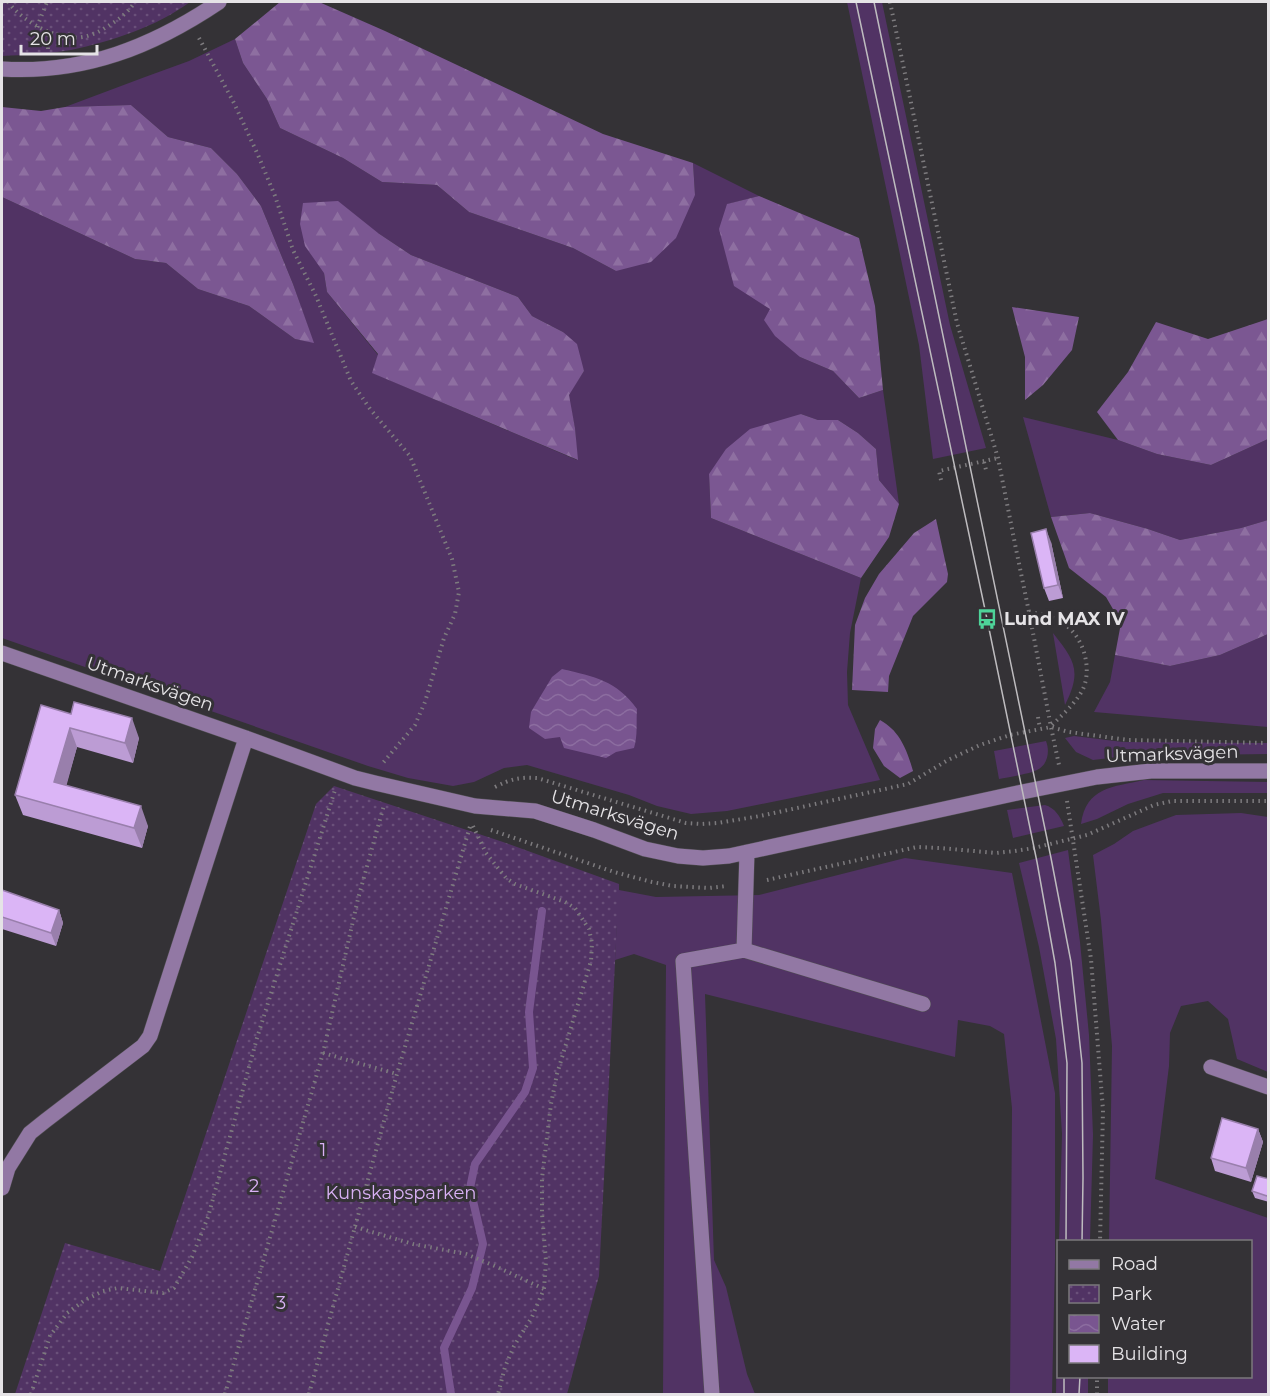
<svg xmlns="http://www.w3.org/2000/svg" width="1270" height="1396" font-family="Montserrat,sans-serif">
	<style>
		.green { fill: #513364; fill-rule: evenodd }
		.forest { fill: url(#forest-firs) }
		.park { fill: url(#park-dots) }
		.water { fill: url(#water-waves) }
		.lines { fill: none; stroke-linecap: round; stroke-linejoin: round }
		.stream { stroke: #795590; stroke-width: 8 }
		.minor-casing { stroke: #504e52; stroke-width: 16 }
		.path { stroke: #7d7b7e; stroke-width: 4; stroke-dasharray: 1.5 4.5; stroke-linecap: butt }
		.minor { stroke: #9278a4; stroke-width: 15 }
		.tram { stroke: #bebcbf; stroke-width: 1.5 }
		.wall { fill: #bc9cd4 }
		.shaded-wall { fill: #997fac }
		.building { fill: #dbb5f6; stroke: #997fac; stroke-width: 1.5 }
		.labels { text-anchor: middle; stroke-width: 6; stroke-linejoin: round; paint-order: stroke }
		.poi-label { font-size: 18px; font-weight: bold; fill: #e5e3e6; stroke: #343236; text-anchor: start }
		.street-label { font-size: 18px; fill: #e5e3e6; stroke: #343236 }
		.park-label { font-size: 18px; fill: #d9b1f5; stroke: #343236 }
	</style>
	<defs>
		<pattern id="forest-firs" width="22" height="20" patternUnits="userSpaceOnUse" patternTransform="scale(1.5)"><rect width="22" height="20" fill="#7b5792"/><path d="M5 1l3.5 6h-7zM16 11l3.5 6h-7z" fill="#8e6fa1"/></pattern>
		<pattern id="park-dots" width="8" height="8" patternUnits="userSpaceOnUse" patternTransform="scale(1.5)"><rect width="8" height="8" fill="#513364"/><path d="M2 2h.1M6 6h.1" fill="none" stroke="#6a507a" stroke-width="1.8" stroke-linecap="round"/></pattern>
		<pattern id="water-waves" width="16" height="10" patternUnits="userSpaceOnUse" patternTransform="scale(1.5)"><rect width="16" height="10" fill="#795590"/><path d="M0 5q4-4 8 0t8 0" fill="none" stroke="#8c6da0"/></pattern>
	</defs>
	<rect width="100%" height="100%" fill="#343236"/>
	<path class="green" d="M 847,2 L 882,2 L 950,325 L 986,448 L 933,459 L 919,345 Z
		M 235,39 L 243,63 L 267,99 L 280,128 L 343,158 L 382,182 L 437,185 L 469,212 L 573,248 L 616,271 L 695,195 L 693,163 L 759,196 L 728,204 L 770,309 L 800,357 L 833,371 L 859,398 L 883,390 L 899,504 L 879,480 L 876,449 L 858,433 L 838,420 L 818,420 L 801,414 L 709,474 L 711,518 L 861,578 L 850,633 L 847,672 L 848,705 L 880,780 L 727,811 L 691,814 L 657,806 L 629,795 L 527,765 L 504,768 L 474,782 L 453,786 L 408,778 L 368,766 L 2,638 L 2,197 L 135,259 L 166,263 L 198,289 L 249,306 L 295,339 L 313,342 L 293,284 L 261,206 L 237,174 L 211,148 L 168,137 L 131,105 L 65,107 L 145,77 L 189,61 ZM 378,233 L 411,255 L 518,297 L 532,316 L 563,332 L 584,371 L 568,395 L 575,428 L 577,460 L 373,373 L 378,355 L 327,292 L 324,273 Z
		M 1023,417 L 1118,440 L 1157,454 L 1211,465 L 1268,439 L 1268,520 L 1241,528 L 1180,540 L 1148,529 L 1090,513 L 1051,517 Z
		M 1053,633 C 1075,661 1082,671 1065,705 Z
		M 1268,634 L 1268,727 L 1094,712 L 1110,682 L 1115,655 L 1170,666 L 1220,655 Z
		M 1074,736 L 1123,742 L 1268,743 L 1268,754 L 1126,756 L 1093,760 L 1076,752 L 1065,738 Z
		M 1046,741 C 1050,751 1048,765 1037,770 C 1029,774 1009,777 999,779 L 994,751 Z
		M 1144,780 L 1268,782 L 1268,793 L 1163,793 L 1128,804 L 1097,819 L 1081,824 C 1086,787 1113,787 1144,780 Z
		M 1045,805 C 1055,808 1060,816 1064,826 L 1013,838 L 1007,810 Z
		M 1241,813 L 1268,817 L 1268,1072 L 1237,1059 L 1228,1019 L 1208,1001 L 1181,1006 L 1170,1033 L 1169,1066 L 1155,1179 L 1268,1218 L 1268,1394 L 1108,1394 L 1108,1377 L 1250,1376 L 1250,1242 L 1109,1241 L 1112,1046 L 1101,920 L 1093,855 L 1114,844 L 1133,831 L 1176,815 Z
		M 1068,850 L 1080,942 L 1089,1035 L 1093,1135 L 1090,1241 L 1059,1241 L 1062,1134 L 1056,1039 L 1039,947 L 1019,863 Z
		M 905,858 L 1012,873 L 1055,1093 L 1055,1259 L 1052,1394 L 1010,1394 L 1012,1108 L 1004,1034 L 990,1026 L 958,1020 L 955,1057 L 705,994 L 714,1260 L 726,1287 L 747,1374 L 755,1394 L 663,1394 L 666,965 L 634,954 L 615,960 L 617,916 L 604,913 L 619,884 L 619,890 L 656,897 L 759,895 Z
		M 1058,1267 L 1058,1376 L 1088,1377 L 1088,1394 L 1056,1394 Z"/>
	<path class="forest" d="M 280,2 L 319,2 L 385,31 L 603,134 L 693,163 L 695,195 L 676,238 L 651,262 L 616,271 L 573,248 L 469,212 L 437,185 L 382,182 L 343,158 L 280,128 L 267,99 L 243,63 L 235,39 Z
		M 131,105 L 168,137 L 211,148 L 237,174 L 261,206 L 293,284 L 314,343 L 295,339 L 249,306 L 198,289 L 166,263 L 135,259 L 2,197 L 2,107 L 41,111 L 65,107 Z
		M 759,196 L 859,238 L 875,306 L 883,390 L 859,398 L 833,371 L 800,357 L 775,336 L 764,320 L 770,309 L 734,286 L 719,229 L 727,204 Z
		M 338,201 L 378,233 L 411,255 L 518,297 L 532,316 L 563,332 L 577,344 L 584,371 L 569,395 L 575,428 L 578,460 L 372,373 L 378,354 L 327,292 L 324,273 L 305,246 L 300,224 L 303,203 Z
		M 1012,307 L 1079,317 L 1072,350 L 1043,385 L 1025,400 L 1025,357 Z
		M 1268,319 L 1268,439 L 1211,465 L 1157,454 L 1118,440 L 1097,412 L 1128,372 L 1156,322 L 1208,339 Z
		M 801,414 L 818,420 L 838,420 L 858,433 L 876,449 L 879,480 L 899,504 L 889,537 L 861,578 L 711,518 L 709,474 L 726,449 L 750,429 Z
		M 1090,513 L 1148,529 L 1180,540 L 1241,528 L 1268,520 L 1268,634 L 1220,655 L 1170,666 L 1115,655 L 1121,623 L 1106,597 L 1069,568 L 1051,517 Z
		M 936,519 L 948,574 L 947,582 L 913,616 L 889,676 L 888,692 L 852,690 L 855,625 L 865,598 L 879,574 L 914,533 Z
		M 880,720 C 900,731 907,750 913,771 L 900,778 L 884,766 L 873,748 L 875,729 Z"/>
	<path class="park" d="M 2,2 L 190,2 C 156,27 112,41 71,50 C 48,54 24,55 2,56 Z
		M 334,786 L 503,842 L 619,884 L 599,1276 L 567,1394 L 15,1394 L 65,1243 L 160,1271 L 316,804 Z"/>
	<path class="water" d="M 562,669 C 595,677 616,680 637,709 C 636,722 638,735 634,748 L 616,752 L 606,758 L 564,748 L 560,737 L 545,739 L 529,728 L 531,712 L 552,677 Z"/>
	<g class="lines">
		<path class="stream" d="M 451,1394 L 444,1348 L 472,1288 L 483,1244 L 470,1188 L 475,1164 L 525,1092 L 533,1068 L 529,1012 L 542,911"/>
		<g class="minor-casing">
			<path id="minor" d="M 2,69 C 84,74 152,47 219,2
				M 2,653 L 246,738 L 355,778 L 375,783 L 475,806 L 535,811 L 594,830 L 645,849 L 678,856 L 703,858 L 729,856 L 1022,792 L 1097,777 L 1151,771 L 1268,771
				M 744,950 L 923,1004
				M 1211,1067 L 1268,1087
				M 2,1188 L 8,1168 L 30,1133 L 45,1121 L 143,1046 L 150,1036 L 246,738
				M 712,1394 L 683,961 L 744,950 L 747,852"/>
		</g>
		<path class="path" d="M 8,2 C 24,23 63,45 90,35 C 98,33 105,28 111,24 C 121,18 129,11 135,2
			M 890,2 L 957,323 L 998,458 L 1016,549 L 1029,612 L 1051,727 L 1059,765
			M 37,27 L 47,2
			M 199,38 L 234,103 L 258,155 L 275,196 L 293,250 L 316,296 L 351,381 L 370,409 L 410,456 L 452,559 L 459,592 L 455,614 L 444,638 L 425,702 L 415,725 L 382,764
			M 48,49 L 49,32
			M 984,462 L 986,470
			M 941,480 L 939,471 L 998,458
			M 1029,612 C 1042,614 1053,617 1064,624 C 1084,637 1093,670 1082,691 C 1074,705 1062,715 1051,726
			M 1038,717 L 1040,729
			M 495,787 C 511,779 519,777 537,778 L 686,823 L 701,824 L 718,823 L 760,816 L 908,784 L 948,760 L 980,745 L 1010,735 L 1051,727 L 1069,732 L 1128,740 L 1268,743
			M 1067,801 L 1091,959 L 1103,1110 L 1100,1242
			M 473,826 L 486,853 L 506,878 L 515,884 L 565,902 L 575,908 L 589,929 L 592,943 L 591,961 L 557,1074 L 551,1104 L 542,1178 L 542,1214 L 546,1261 L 544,1289 L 532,1317 L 514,1346 L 505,1367 L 498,1394
			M 491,830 L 614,872 L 652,882 L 673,886 L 709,888 L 727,886
			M 767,880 L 917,847 L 940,848 L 996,853 L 1015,851 L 1034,848 L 1087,835 L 1154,805 L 1172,801 L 1268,801
			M 323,1053 L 397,1074
			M 355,1227 L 413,1244 L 466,1254 L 495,1266 L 544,1289
			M 31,1394 L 50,1336 L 67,1313 L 85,1300 L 103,1291 L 118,1288 L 163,1293 L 174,1288 L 192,1257 L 208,1217 L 257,1038 L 335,790
			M 225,1394 L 323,1053 L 358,899 L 384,805
			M 309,1394 L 397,1074 L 471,823
			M 1097,1394 L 1097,1376"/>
		<use href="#minor" class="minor"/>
		<path class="tram" d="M 856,2 L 987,619 L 1037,862 L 1055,963 L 1067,1063 L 1066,1242
			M 874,2 L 1051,858 L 1071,962 L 1082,1063 L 1083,1178 L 1082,1242
			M 1064,1394 L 1064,1376
			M 1079,1394 L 1080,1376"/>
	</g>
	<path class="wall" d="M 1051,542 L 1063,598 L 1049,601 L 1044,588 Z
		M 41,705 L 139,738 L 133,763 L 77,747 L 66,785 L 148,826 L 142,848 L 23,815 L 15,795 Z
		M 2,890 L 59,910 L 63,923 L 56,946 L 2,929 Z
		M 1258,1129 L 1263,1142 L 1251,1182 L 1215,1171 L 1211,1158 Z
		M 1269,1179 L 1269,1202 L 1255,1198 L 1252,1191 Z"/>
	<path class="shaded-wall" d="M 1046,529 L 1051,542 L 1063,598 L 1058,585 Z
		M 132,718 L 139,738 L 133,763 L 125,743 Z
		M 70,728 L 77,747 L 62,802 L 54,782 Z
		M 141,806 L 148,826 L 142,848 L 134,828 Z
		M 59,910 L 63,923 L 56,946 L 51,933 Z
		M 1258,1129 L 1263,1142 L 1251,1182 L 1246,1168 Z"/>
	<path class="building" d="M 1046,529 L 1058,585 L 1044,588 L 1031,533 Z
		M 74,702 L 132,718 L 125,743 L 70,728 L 54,782 L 141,806 L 134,828 L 15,795 L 41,705 L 71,714 Z
		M 2,890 L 59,910 L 51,933 L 2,917 Z
		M 1222,1118 L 1258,1129 L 1246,1168 L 1211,1158 Z
		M 1257,1176 L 1269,1179 L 1269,1192 L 1267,1196 L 1252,1191 Z"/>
	<defs>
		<g id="bus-bare" transform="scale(1.62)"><path d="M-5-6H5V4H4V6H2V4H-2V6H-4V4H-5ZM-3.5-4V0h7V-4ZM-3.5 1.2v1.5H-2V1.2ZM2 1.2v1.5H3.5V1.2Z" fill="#4ed399" stroke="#343236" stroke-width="2.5" paint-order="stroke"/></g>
	</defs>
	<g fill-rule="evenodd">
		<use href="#bus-bare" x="987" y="619"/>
	</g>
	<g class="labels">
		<g class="poi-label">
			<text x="1004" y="625">Lund MAX IV</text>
		</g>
		<g class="street-label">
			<text transform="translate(150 684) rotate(19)" y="6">Utmarksvägen</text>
			<text transform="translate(1172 754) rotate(-2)" y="6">Utmarksvägen</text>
			<text transform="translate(615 815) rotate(17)" y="6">Utmarksvägen</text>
		</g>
		<g class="park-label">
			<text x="323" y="1156">1</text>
			<text x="254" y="1192">2</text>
			<text x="401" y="1199">Kunskapsparken</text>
			<text x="281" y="1309">3</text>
		</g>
	</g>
	<rect width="1270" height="1396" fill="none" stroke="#e5e3e6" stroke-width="6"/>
	<rect x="1057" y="1240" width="195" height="138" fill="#343236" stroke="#7b797c" stroke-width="1.5"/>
	<rect x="1069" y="1260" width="30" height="9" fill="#9278a4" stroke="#7b797c" stroke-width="1.5"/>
	<text x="1111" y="1270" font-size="18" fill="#e5e3e6">Road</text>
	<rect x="1069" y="1285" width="30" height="18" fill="url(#park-dots)" stroke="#7b797c" stroke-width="1.5"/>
	<text x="1111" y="1300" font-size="18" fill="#e5e3e6">Park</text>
	<rect x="1069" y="1315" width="30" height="18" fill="url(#water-waves)" stroke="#7b797c" stroke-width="1.5"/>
	<text x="1111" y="1330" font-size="18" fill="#e5e3e6">Water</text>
	<rect x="1069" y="1345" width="30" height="18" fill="#dbb5f6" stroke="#7b797c" stroke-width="1.5"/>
	<text x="1111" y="1360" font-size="18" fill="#e5e3e6">Building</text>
	<path d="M21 45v9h76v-9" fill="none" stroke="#e5e3e6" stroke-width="3"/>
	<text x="30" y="45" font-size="18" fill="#e5e3e6" stroke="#343236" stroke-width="4.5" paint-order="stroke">20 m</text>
</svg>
